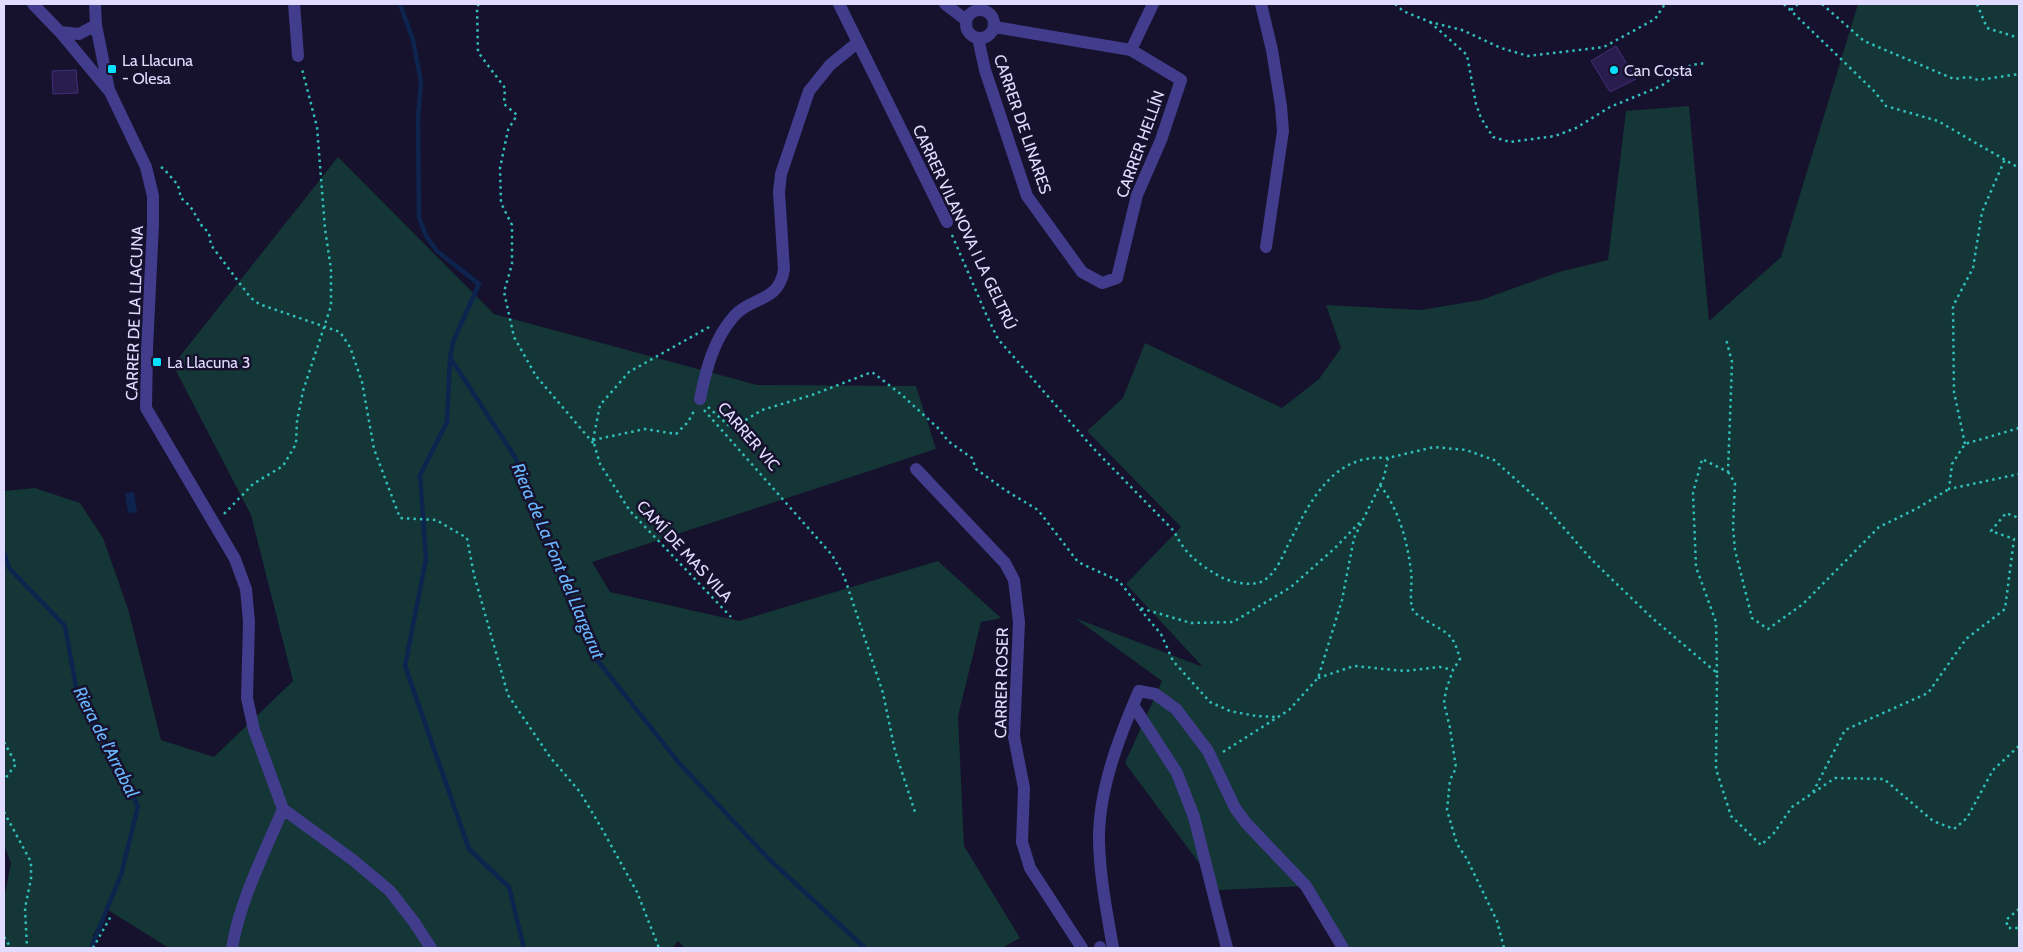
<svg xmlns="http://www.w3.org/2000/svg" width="2023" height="952" font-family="Cabin,sans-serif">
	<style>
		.green { fill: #143636 }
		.water { fill: #0d244f }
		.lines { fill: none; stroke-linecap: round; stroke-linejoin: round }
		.stream { stroke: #0d244f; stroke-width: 4.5 }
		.building { fill: #281d4d; stroke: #402f79 }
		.path { stroke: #30bfba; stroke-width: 2.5; stroke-dasharray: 2.5 4; stroke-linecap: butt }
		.minor { stroke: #413c8b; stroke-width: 12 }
		.poi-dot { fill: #08e0ff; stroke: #16112c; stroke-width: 2 }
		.labels { text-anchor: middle; stroke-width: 5; stroke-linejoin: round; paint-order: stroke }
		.poi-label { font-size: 16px; fill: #e1dcff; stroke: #16112c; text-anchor: start }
		.street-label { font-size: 16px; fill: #e1dcff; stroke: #16112c }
		.water-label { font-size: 18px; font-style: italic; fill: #6ab7ff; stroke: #16112c }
	</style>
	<rect width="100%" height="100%" fill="#16112c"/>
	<path class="green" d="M 1858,4 L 2019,4 L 2019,948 L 1344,948 L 1306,886 L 1219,890 L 1125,763 L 1162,681 L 1075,618 L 1203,667 L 1126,584 L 1181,527 L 1087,431 L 1123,398 L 1145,343 L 1282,408 L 1319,379 L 1341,348 L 1326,305 L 1421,310 L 1481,300 L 1559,272 L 1608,260 L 1626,111 L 1689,106 L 1709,321 L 1781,257 Z
		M 338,157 L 494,314 L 757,385 L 916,386 L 936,449 L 592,562 L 610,592 L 739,621 L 938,561 L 1001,618 L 981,622 L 958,716 L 964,846 L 1020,938 L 1002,948 L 685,948 L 678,941 L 672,948 L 169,948 L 108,910 L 93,935 L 91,948 L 4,948 L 4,899 L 11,863 L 4,845 L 4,491 L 35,488 L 80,503 L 103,538 L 128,609 L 161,740 L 214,757 L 293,681 L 251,515 L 173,365 Z"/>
	<path class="water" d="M 134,492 L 137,512 L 128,513 L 125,493 Z"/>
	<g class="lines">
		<path class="stream" d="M 400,4 L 413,40 L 421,82 L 418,118 L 419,217 L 426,236 L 437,251 L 479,284 L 453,342 L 450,358 L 447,422 L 420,475 L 426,559 L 405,666 L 469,849 L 509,887 L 524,948
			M 451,359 L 515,457 L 594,656 L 679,763 L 769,859 L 865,948
			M 4,552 L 9,568 L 65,626 L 76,687 L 138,806 L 121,875 L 91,948"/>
	</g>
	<path class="building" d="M 1616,46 L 1636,79 L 1610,92 L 1591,61 Z
		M 76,70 L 78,93 L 53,94 L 52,71 Z"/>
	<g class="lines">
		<path class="path" d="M 479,4 L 477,6 L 478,52 L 505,88 L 504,104 L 517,115 L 508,130 L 500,168 L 501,203 L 512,225 L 512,264 L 504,292 L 514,337 L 536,376 L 594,444
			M 1395,4 L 1403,11 L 1430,22 L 1462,30 L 1501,48 L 1528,56 L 1604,47 L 1655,19 L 1665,4
			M 1784,4 L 1874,91 L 1886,106 L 1938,121 L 2019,168
			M 1822,4 L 1864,41 L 1954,79 L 1969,77 L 1978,80 L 2019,74
			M 1977,4 L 1987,28 L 2019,38
			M 1791,10 L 1798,4
			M 1430,22 L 1467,55 L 1476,104 L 1481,118 L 1493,137 L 1510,142 L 1555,136 L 1576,128 L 1610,107 L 1661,86 L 1691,65 L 1706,63
			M 161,167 L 164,169 L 178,185 L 181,198 L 190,206 L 202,226 L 209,233 L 211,245 L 250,297 L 259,304 L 340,332 L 350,347 L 362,382 L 374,449 L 400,518 L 436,520 L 467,538 L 474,575 L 508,695 L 550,757 L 580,792 L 602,829 L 637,892 L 659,948
			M 952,235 L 986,314 L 998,339 L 1093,448 L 1174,531 C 1185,554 1197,563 1219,576 C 1230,582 1251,587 1263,581 C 1275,574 1282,558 1287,547 C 1309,504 1331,453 1388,458
			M 709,327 L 629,372 L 600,405 L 593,440 L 600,464 L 630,511 L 731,617
			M 708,407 L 728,425 L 739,424 L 762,410 L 812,395 L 872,372 L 902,395 L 939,429 L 948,441 L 972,458 L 976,469 L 1005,490 L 1038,510 L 1078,562 L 1119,581 L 1140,608 L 1191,623 L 1233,622 L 1291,587 L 1335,548 L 1361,521
			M 704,410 L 832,555 L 844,576 L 883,693 L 895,751 L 915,812
			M 2019,428 L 1965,444 L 1952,464 L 1949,489 L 2019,474
			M 593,440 L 645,429 L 676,434 L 688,422 L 694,411
			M 1965,444 L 1954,392 L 1953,306 L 1973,268 L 1982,212 L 2005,159
			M 1728,472 L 1735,483 L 1733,527 L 1735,550 L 1752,618 L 1768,629 L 1803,604 L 1879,527 L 1916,509 L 1949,489
			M 1380,485 C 1399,510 1407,540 1411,571 C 1413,582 1408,603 1414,612 C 1417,615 1423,618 1427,621 C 1448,634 1453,633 1460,659 L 1453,670 L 1446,690 L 1444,703 L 1450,728 L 1456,768 L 1450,780 L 1447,810 L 1457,844 L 1467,859 L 1497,921 L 1504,948
			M 224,514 L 253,484 L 283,466 L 296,444 L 297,421 L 303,391 L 331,306 L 331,269 L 325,229 L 317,127 L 302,69
			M 1140,609 L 1161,634 L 1173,661 L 1210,702 L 1230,711 L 1256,716 L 1277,717
			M 1717,673 L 1716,622 L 1696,567 L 1693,493 L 1702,459 L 1728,472 L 1732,362 L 1726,339
			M 1318,678 L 1354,666 L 1405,671 L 1440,667 L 1453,670
			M 4,742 L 16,764 L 4,780
			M 1223,752 L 1289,710 L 1318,678 L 1342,600 L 1354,538 L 1384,477 L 1388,458 L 1434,447 L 1466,450 L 1494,460 L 1542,503 L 1591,559 L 1651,617 L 1717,673 L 1716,769 L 1731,816 L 1761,845 L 1774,833 L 1792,807 L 1835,778 L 1884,779 L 1933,821 L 1954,829 L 1967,818 L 1993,770 L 2019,746
			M 1813,792 L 1845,730 L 1928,693 L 1966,639 L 2005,609 L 2014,539 L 1991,531 L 2006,513 L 2019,518
			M 4,812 L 31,862 L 31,879 L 25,908 L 27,948
			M 2019,909 L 2006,920 L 2008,928 L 2019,928
			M 4,937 L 11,948
			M 93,948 L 111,916"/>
		<path class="minor" d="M 33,4 L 60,32 L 110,92 L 146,167 L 153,196 L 153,224 L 147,349 L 146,408 L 235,559 L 246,589 L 249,622 L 247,698 L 254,730 L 283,809
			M 95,4 L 96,25 L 109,90
			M 294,4 L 298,56
			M 839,4 L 947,222
			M 945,4 L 966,20
			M 1261,4 L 1272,50 L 1281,106 L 1283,131 L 1266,247
			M966 24a14 14 0 1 1 28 0a14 14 0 1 1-28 0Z
			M 60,32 L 79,34 L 96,25
			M 978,38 L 985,70 L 1027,196 L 1082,272 L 1102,283 L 1117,278 L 1137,195 L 1161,140 L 1181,80 L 1131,50 L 995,27
			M 1131,50 L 1153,4
			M 700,399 C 706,369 714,338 735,315 C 753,296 778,303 784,270 L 779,192 L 781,174 L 809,91 L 830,65 L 857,43
			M 916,469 L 1005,563 L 1014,580 L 1019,622 L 1014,737 L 1024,788 L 1022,842 L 1030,868 L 1082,948
			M 1133,705 L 1177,773 L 1194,817 L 1227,948
			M 283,809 L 353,860 L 390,891 L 414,922 L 431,948
			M 1100,947 L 1100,948
			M 232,948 C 240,900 264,854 283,809
			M 1113,948 C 1107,913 1100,878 1099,842 C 1098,791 1119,737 1139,691 L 1155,694 L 1176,709 L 1208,751 L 1235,808 L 1246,823 L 1306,886 L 1343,948"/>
	</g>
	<g class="poi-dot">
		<rect x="107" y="64" width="10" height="10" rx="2.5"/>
		<circle cx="1614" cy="70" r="5"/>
		<rect x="152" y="357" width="10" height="10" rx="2.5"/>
	</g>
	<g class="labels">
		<g class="poi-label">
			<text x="122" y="66">La Llacuna<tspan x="122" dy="18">- Olesa</tspan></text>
			<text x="1624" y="76">Can Costa</text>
			<text x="167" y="368">La Llacuna 3</text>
		</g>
		<g class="street-label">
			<text transform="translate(1023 124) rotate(71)" y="6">CARRER DE LINARES</text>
			<text transform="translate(1140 144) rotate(-70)" y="6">CARRER HELLÍN</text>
			<text transform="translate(965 227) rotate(65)" y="6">CARRER VILANOVA I LA GELTRÚ</text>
			<text transform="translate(134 313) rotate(-88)" y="6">CARRER DE LA LLACUNA</text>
			<text transform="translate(749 436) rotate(49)" y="6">CARRER VIC</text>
			<text transform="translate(685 551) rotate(47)" y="6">CAMÍ DE MAS VILA</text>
			<text transform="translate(1001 683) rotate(-89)" y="6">CARRER ROSER</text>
		</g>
		<g class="water-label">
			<text transform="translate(558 561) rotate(67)" y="6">Riera de La Font del Llargarut</text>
			<text transform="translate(106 742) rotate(63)" y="6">Riera de l'Arrabal</text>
		</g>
	</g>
	<rect width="2023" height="952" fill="none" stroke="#e1dcff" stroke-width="10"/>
</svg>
